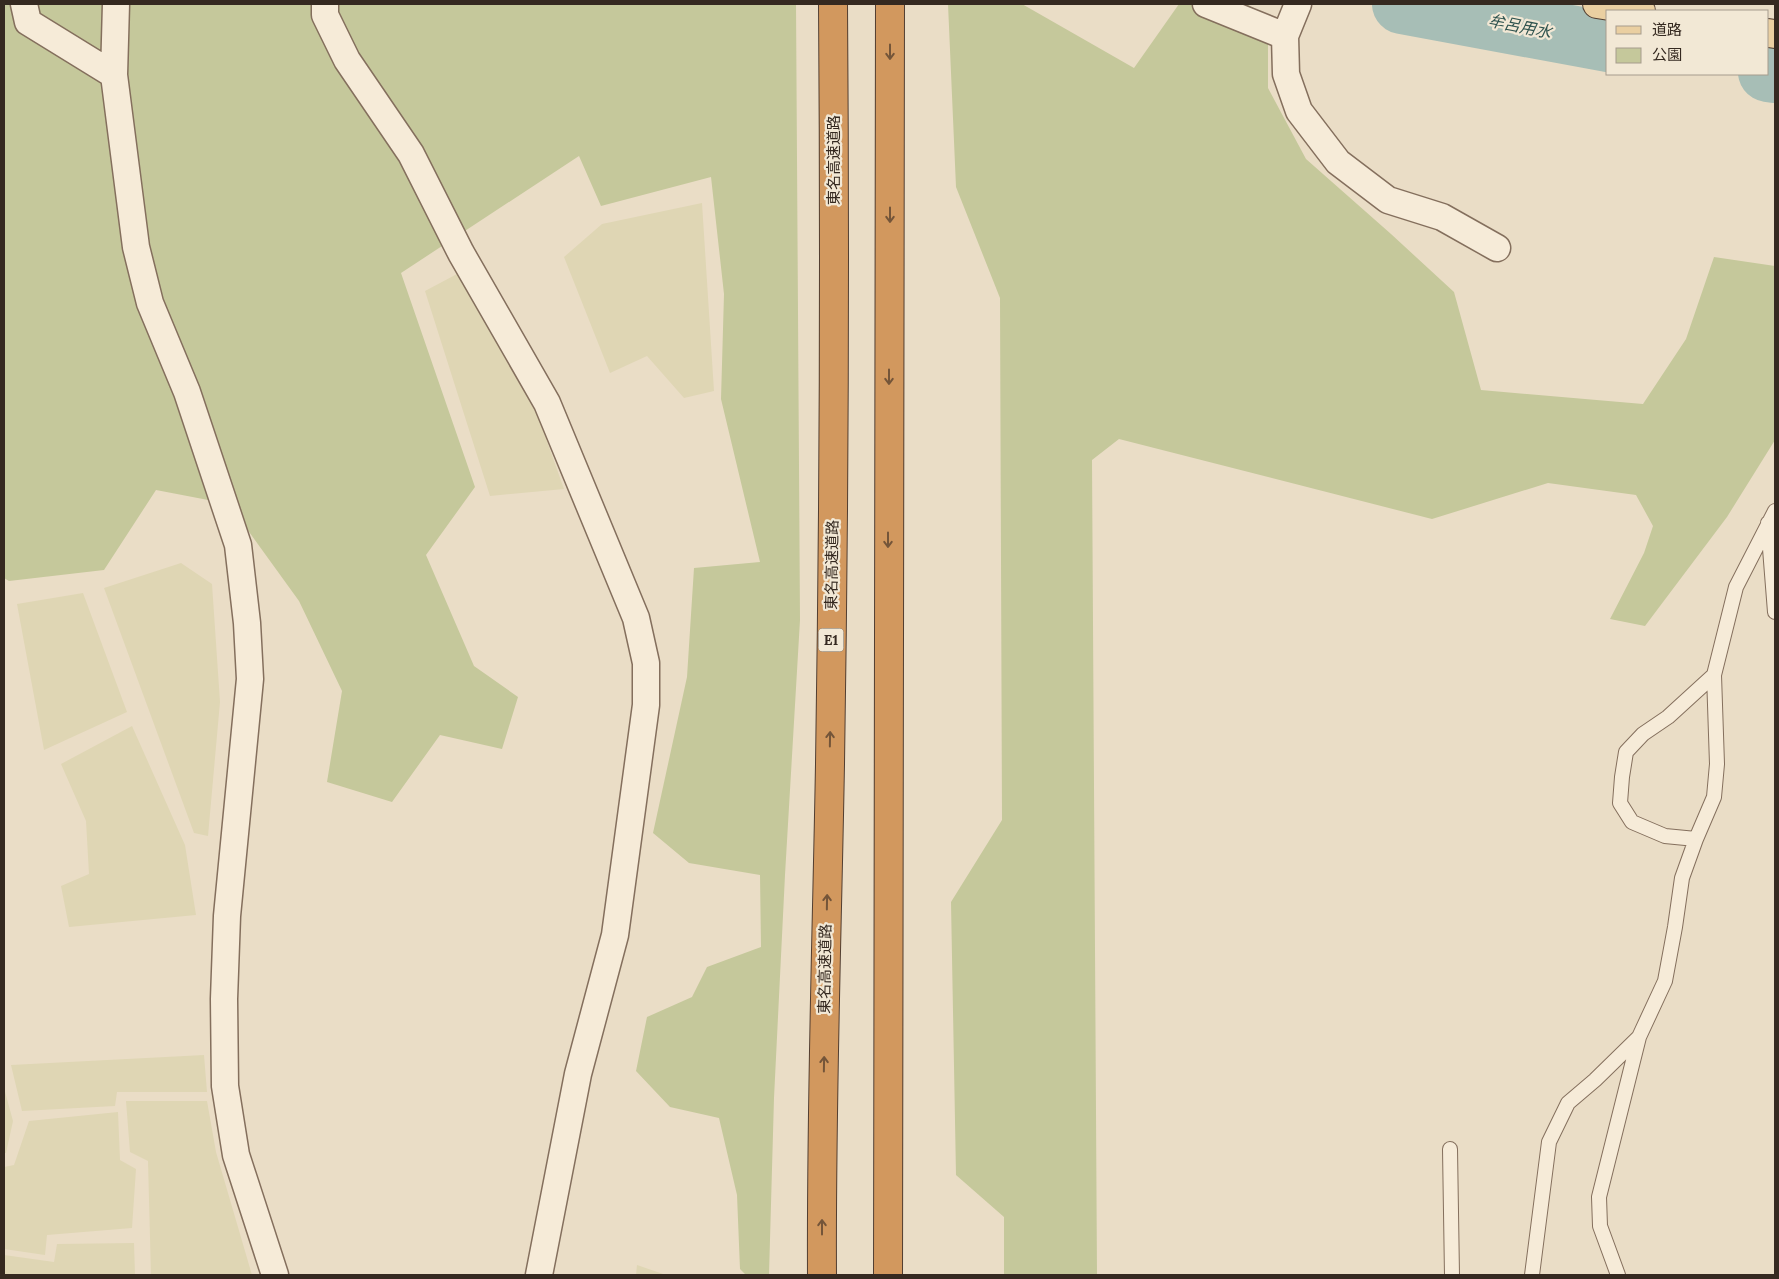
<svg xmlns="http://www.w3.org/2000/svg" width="1779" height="1279" font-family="Lora,'Noto Sans JP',serif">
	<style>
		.farmland { fill: #dfd6b4 }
		.green { fill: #c5c89b }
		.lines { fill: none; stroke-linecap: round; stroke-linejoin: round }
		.river { stroke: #a7beb6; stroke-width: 60 }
		.lane-casing { stroke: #846f5d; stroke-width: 16 }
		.street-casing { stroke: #846f5d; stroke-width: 29 }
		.primary-casing { stroke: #523e31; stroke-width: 30 }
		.highway-casing { stroke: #523e31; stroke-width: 30 }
		.lane { stroke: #f6ebd8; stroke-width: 14 }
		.street { stroke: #f6ebd8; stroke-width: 26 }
		.primary { stroke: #eacfa1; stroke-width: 28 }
		.highway { stroke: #d2985e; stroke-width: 28 }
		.oneway { stroke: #745539 }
		.labels { text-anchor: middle; stroke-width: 4.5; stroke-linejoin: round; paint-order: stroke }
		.shield { fill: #f2e8d5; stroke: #6e6256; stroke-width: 1 }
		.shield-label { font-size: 14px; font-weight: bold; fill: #352920 }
		.street-label { font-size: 15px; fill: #352920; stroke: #f2e8d5 }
		.water-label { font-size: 16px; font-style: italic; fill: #30544f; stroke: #f2e8d5 }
	</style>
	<rect width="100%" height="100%" fill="#eaddc6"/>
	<path class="farmland" d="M 702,203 L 714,391 L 684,398 L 647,356 L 610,373 L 564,257 L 602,224 Z
		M 457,274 L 538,416 L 564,489 L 490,496 L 425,291 Z
		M 181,563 L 212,584 L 220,702 L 208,836 L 194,833 L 104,588 Z
		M 83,593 L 127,712 L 44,750 L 17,604 Z
		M 132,726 L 185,845 L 196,915 L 69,927 L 61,886 L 89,874 L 86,821 L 61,764 Z
		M 204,1055 L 207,1092 L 117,1092 L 115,1106 L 22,1111 L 11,1065 Z
		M 4,1088 L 13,1121 L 6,1153 L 4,1153 Z
		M 126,1101 L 207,1101 L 216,1152 L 252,1275 L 151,1275 L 148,1161 L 130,1152 Z
		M 118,1112 L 120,1160 L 136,1169 L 132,1228 L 47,1235 L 45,1255 L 4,1249 L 4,1167 L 14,1165 L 29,1121 Z
		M 134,1243 L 135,1275 L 4,1275 L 4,1255 L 54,1262 L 57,1244 Z
		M 637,1265 L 666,1275 L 636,1275 Z"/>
	<path class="green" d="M 4,4 L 796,4 L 800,620 L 785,875 L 774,1098 L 769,1275 L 746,1275 L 740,1269 L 737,1195 L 719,1118 L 670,1107 L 636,1071 L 647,1017 L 692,997 L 707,967 L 761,947 L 760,875 L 689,863 L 653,833 L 687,677 L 694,568 L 760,562 L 721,399 L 724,294 L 711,177 L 601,206 L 579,156 L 401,273 L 475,487 L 426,555 L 474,666 L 518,697 L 502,749 L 440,735 L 392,802 L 327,782 L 342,691 L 299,601 L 229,504 L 156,490 L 104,570 L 9,581 L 4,578 Z
		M 948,4 L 1022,4 L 1134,68 L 1179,4 L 1247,4 L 1268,18 L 1268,88 L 1306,159 L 1391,234 L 1454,292 L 1481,390 L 1643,404 L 1686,339 L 1714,257 L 1775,266 L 1775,440 L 1727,517 L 1645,626 L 1610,619 L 1644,553 L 1653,526 L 1636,495 L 1548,483 L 1432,519 L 1119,439 L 1092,460 L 1097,1275 L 1004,1275 L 1004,1217 L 956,1175 L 951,902 L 1002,820 L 1000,298 L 956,187 Z"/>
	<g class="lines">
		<path class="river" d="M 1402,4 L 1608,42
			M 1768,72 L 1775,73"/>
		<g class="lane-casing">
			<path id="lane" d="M 1768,523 L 1775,612
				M 1696,839 L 1665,836 L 1632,822 L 1620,803 L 1622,777 L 1626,752 L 1643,734 L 1668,717 L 1714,675
				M 1450,1149 L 1452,1275
				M 1532,1275 L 1549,1142 L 1568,1103 L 1595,1080 L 1639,1037
				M 1618,1275 L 1600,1226 L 1599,1197 L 1639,1037 L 1665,981 L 1675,927 L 1682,878 L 1696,839 L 1714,797 L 1717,764 L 1714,675 L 1736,587 L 1775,511"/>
		</g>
		<g class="street-casing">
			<path id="street" d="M 24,4 L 28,22 L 114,75
				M 116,4 L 114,75 L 136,247 L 150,303 L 187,392 L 238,545 L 247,623 L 250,679 L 227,916 L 224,999 L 225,1086 L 236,1155 L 275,1275
				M 325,4 L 325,15 L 347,60 L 411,154 L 461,253 L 547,403 L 636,618 L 646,663 L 646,705 L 615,935 L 578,1074 L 539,1275
				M 1206,4 L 1285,36
				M 1298,4 L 1285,36 L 1286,74 L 1299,111 L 1338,162 L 1388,200 L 1442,217 L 1497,248"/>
		</g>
		<g class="primary-casing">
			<path id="primary" d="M 1597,4 L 1641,11
				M 1768,33 L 1775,34"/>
		</g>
		<g class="highway-casing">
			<path id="highway" d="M 822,1275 C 821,1105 827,934 830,764 C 834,511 835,257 833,4
				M 888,1275 L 890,4"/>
		</g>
		<use href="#lane" class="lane"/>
		<use href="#street" class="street"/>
		<use href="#primary" class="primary"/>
		<use href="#highway" class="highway"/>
	</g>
	<defs><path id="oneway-shaft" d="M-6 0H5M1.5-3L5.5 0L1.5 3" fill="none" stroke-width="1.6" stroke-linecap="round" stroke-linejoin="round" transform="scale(1.25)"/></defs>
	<g class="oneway">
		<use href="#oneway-shaft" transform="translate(890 52) rotate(90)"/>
		<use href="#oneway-shaft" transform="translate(890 215) rotate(90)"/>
		<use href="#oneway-shaft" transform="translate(889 377) rotate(90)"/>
		<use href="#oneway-shaft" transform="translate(888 540) rotate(90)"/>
		<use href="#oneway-shaft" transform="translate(830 739) rotate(-89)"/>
		<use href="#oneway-shaft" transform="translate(827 902) rotate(-89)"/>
		<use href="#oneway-shaft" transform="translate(824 1064) rotate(-89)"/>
		<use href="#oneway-shaft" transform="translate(822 1227) rotate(-90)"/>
	</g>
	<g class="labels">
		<rect class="shield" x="818.5" y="628.5" width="25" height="23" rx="4"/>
		<g class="shield-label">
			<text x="831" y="645">E1</text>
		</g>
		<g class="street-label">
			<text transform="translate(834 160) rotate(-90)" y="5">東名高速道路</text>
			<text transform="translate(832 565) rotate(-89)" y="5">東名高速道路</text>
			<text transform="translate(825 969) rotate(-89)" y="5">東名高速道路</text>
		</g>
		<g class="water-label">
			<text transform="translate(1520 26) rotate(11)" y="6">牟呂用水</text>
		</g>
	</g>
	<rect width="1779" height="1279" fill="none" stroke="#352920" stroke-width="10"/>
	<rect x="1606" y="10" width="162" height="65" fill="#f2e8d5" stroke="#a69c8d"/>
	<rect x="1616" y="26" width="25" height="8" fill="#eacfa1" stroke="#a69c8d"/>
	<text x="1652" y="35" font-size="15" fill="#352920">道路</text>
	<rect x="1616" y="48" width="25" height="15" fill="#c5c89b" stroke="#a69c8d"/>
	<text x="1652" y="60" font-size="15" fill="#352920">公園</text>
</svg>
